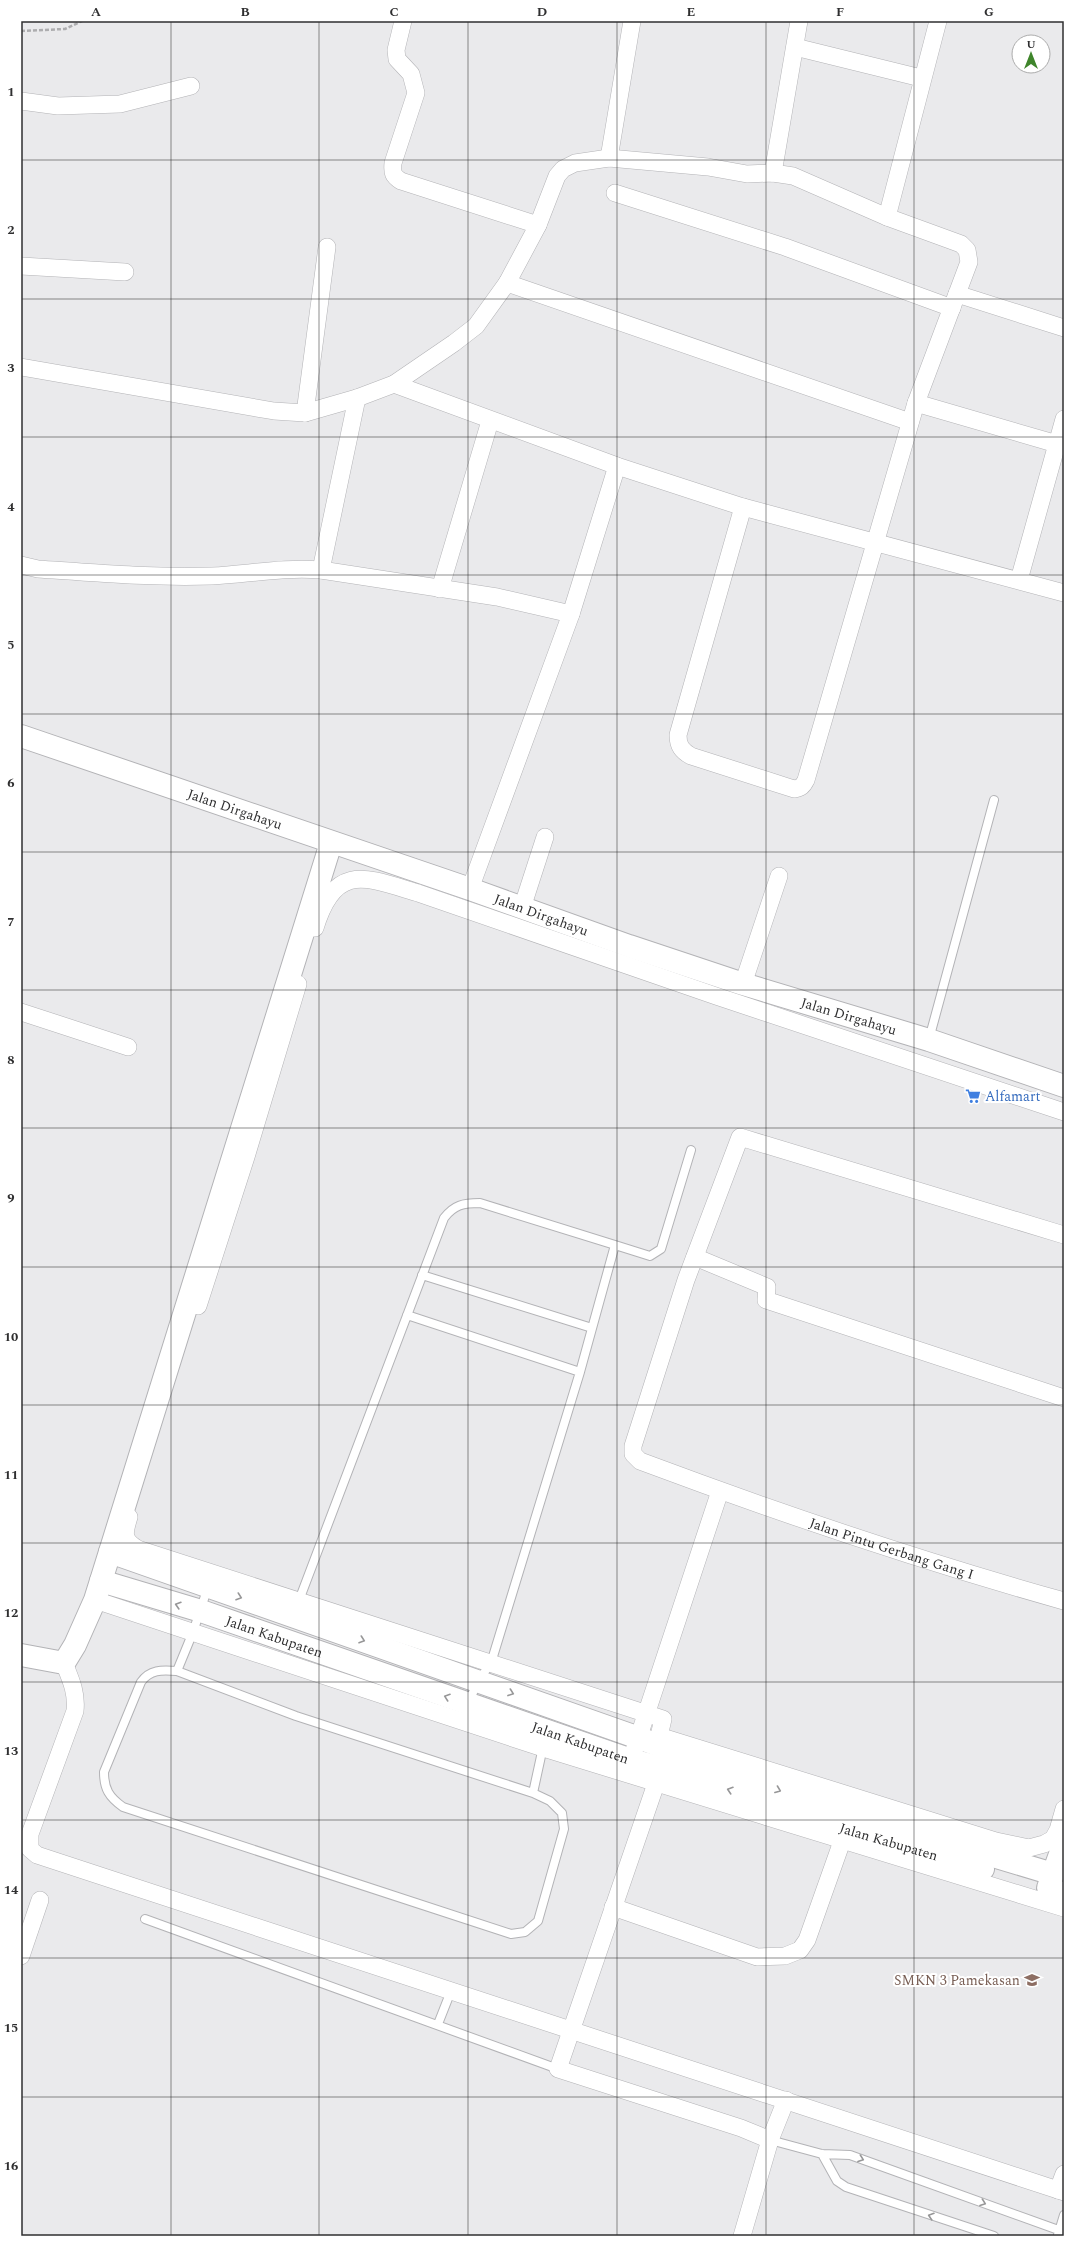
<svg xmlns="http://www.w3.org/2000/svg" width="1085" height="2257" font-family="Spectral,serif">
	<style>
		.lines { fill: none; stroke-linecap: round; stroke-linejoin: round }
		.lane-casing { stroke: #b3b3b6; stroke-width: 10 }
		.street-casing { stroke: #b3b3b6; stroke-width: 18 }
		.secondary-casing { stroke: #b3b3b6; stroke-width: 24 }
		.primary-casing { stroke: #b3b3b6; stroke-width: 24 }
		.path { stroke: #adadaf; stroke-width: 2.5; stroke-dasharray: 4 2; stroke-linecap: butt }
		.lane { stroke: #fff; stroke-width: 8 }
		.street { stroke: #fff; stroke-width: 17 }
		.secondary { stroke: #fff; stroke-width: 22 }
		.primary { stroke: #fff; stroke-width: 22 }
		.oneway { stroke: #979798 }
		.grid { fill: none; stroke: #2f2f30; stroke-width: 1; stroke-opacity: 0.55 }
		.labels { text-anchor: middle; stroke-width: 4; stroke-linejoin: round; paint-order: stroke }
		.street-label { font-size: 14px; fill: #2f2f30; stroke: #fff }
		.shop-label { font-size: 14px; fill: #366cbe; stroke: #fff; text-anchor: start }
		.education-label { font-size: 14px; fill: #785e54; stroke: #fff; text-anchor: end }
		.neatline { fill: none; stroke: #2f2f30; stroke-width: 1.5 }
		.grid-label { font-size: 13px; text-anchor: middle; font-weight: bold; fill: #2f2f30 }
	</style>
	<rect width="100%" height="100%" fill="#eaeaec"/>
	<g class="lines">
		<g class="lane-casing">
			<path id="lane" d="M 929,1039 L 994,800
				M 615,1245 L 650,1256 L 661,1249 L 691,1150
				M 422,1275 L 592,1328
				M 407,1315 L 580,1372
				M 208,1587 L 193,1632 L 177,1671 L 296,1716 L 533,1793 L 543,1747
				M 298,1603 L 444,1218 C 454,1205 463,1203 480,1203 L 615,1245 L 580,1372 L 491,1663 L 478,1681 L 468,1704
				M 177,1671 C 162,1670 150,1669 141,1682 L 104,1772 C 104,1789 109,1797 123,1807 L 511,1934 L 525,1932 L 538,1921 L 564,1829 L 562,1813 L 550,1801 L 533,1793
				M 145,1919 L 558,2069
				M 438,2024 L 451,1991
				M 770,2140 L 822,2154 L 850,2155 L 1064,2232
				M 822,2154 L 837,2181 L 846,2187 L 994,2236
				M 1058,2235 L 1064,2215"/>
		</g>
		<g class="street-casing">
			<g id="street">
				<path d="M 403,21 L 396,50 L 397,59 L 411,74 L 416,93 L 393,163 C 392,173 393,176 401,181 L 538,225"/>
				<path d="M 795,47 L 921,78"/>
				<path d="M 21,101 L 58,106 L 120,104 L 191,86"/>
				<path d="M 609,158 L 632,21"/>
				<path d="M 773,173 L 799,21"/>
				<path d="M 615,193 L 785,247 L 952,308"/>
				<path d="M 887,217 L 938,21"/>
				<path d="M 21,266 L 125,272"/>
				<path d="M 507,283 L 538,225 L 557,176 L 563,169 L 575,163 L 609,158 L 708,167 L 747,174 L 773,173 L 793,176 L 887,217 L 961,244 L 967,250 L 969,262 L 916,403 L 806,780 C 803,786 801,788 794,789 L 691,756 C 682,751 678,746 678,735 L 743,507"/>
				<path d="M 957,294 L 1064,328"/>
				<path d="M 21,367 L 274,411 L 305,413 L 357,398 L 394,384 L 454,343 L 476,326 L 507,283 L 910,422"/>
				<path d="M 394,384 L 617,466 L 743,507 L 1064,593"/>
				<path d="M 916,403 L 1064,446"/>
				<path d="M 305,413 L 327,247"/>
				<path d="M 21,565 L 38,569 C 96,573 153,578 212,576 C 249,574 284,567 321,570 L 497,597 L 571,614"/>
				<path d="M 321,570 L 357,398"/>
				<path d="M 1019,580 L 1064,419"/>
				<path d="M 440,589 L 490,421"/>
				<path d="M 470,889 L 571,614 L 617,466"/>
				<path d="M 522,908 L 545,837"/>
				<path d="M 315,928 C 335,862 365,877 418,893 L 716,996 L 1064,1112"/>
				<path d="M 743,984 L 779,876"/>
				<path d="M 21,1012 L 128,1047"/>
				<path id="s1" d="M 1064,1235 L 740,1137 L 686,1280 L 633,1446 L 633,1454 L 640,1461 C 779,1513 921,1561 1064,1601"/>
				<path d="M 695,1257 L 767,1287 L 766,1300 L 1064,1398"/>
				<path d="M 198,1306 L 246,1157 L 298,984"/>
				<path d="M 129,1517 C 124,1533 122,1540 138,1549 L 663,1719 L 659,1736 L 996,1841 L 1029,1848 L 1044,1844 L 1053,1839 L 1058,1830 L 1064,1809"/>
				<path d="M 95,1600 L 543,1748 L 1064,1908"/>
				<path d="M 64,1663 C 71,1680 77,1693 75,1711 L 30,1834 L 30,1849 L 37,1855 L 1064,2192"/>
				<path d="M 631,1760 L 720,1491"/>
				<path d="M 660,1772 L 558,2069 L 741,2128 L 770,2140"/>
				<path d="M 613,1907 L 757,1957 L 785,1956 L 800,1950 L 807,1940 L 846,1830"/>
				<path d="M 21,1956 L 40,1900"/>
				<path d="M 1058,2190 L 1064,2174"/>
				<path d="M 742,2236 L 770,2140 L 786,2100"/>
			</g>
		</g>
		<g class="secondary-casing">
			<g id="secondary">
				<path d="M 110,1552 L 639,1738 L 800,1798 L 1053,1874"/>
				<path id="s2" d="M 101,1581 L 201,1611 L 631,1760 L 662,1768 L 846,1829 L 983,1869"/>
				<path d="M 21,1655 L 64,1663 L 75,1645 L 95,1600 L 331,843"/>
			</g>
		</g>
		<g class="primary-casing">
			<g id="primary">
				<path id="s3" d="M 21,736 L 470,889 L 629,946 L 743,984 L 929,1040 L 1064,1086"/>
				<path d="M 1064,1843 L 1048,1888 L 1064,1894"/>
			</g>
		</g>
		<path class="path" d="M 21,31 L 65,29 L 82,21"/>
		<use href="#lane" class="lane"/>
		<use href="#street" class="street"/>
		<use href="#secondary" class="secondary"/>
		<use href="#primary" class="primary"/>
	</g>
	<defs><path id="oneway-chevron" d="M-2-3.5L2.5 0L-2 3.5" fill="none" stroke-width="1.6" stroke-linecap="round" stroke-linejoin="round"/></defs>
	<g class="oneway">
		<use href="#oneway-chevron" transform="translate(239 1597) rotate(19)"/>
		<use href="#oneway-chevron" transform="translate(178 1605) rotate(-163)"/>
		<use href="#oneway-chevron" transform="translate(362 1640) rotate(19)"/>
		<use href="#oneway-chevron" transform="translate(511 1693) rotate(20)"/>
		<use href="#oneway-chevron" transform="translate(447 1697) rotate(-161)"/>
		<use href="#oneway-chevron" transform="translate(730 1790) rotate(-162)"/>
		<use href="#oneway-chevron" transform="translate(778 1790) rotate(21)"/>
		<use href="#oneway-chevron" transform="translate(861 2159) rotate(20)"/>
		<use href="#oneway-chevron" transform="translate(983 2203) rotate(20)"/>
		<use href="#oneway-chevron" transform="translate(931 2216) rotate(-162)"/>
	</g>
	<path class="grid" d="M 171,21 L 171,2236M 319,21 L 319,2236M 468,21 L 468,2236M 617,21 L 617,2236M 766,21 L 766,2236M 914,21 L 914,2236M 21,160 L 1064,160M 21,299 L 1064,299M 21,437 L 1064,437M 21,575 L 1064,575M 21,714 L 1064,714M 21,852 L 1064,852M 21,990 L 1064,990M 21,1128 L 1064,1128M 21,1267 L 1064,1267M 21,1405 L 1064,1405M 21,1543 L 1064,1543M 21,1682 L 1064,1682M 21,1820 L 1064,1820M 21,1958 L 1064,1958M 21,2097 L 1064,2097"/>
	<defs>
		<g id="supermarket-bare" transform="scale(1.2)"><path d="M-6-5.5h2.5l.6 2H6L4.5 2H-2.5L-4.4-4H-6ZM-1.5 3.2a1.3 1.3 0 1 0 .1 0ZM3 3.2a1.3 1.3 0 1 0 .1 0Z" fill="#3f7fe0" stroke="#fff" stroke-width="2.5" paint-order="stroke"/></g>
		<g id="school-bare" transform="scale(1.2)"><path d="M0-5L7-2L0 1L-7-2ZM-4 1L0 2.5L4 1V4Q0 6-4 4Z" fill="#8d6e63" stroke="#fff" stroke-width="2.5" paint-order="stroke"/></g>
	</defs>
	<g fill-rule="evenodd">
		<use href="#supermarket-bare" x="973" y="1096"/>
		<use href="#school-bare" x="1032" y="1980"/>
	</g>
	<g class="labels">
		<g class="street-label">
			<text dy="5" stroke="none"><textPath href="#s3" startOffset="226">Jalan Dirgahayu</textPath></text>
			<text dy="5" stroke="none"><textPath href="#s3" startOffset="550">Jalan Dirgahayu</textPath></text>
			<text dy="5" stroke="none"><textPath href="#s3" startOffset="874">Jalan Dirgahayu</textPath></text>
			<text dy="5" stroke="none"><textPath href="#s1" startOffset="950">Jalan Pintu Gerbang Gang I</textPath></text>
			<text dy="5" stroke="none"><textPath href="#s2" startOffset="182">Jalan Kabupaten</textPath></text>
			<text dy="5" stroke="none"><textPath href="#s2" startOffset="506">Jalan Kabupaten</textPath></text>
			<text dy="5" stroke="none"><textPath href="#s2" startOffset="830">Jalan Kabupaten</textPath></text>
		</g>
		<g class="shop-label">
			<text x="985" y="1101">Alfamart</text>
		</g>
		<g class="education-label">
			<text x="1020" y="1985">SMKN 3 Pamekasan</text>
		</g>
	</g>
	<rect width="1085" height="2257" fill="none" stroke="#ffffff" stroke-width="44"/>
	<g transform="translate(1031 54)"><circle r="19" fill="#ffffff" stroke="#acacac"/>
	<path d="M0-3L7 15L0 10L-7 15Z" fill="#3f852b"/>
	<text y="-6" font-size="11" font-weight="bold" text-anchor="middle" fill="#2f2f30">U</text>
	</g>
	<rect x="22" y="22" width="1041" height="2213" class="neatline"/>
	<g class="grid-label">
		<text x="96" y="16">A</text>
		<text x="245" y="16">B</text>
		<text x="394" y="16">C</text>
		<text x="542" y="16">D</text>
		<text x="691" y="16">E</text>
		<text x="840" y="16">F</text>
		<text x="989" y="16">G</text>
		<text x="11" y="96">1</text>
		<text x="11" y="234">2</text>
		<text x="11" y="372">3</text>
		<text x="11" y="511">4</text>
		<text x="11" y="649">5</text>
		<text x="11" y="787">6</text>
		<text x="11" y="926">7</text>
		<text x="11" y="1064">8</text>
		<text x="11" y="1202">9</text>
		<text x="11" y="1341">10</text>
		<text x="11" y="1479">11</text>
		<text x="11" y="1617">12</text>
		<text x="11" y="1755">13</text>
		<text x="11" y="1894">14</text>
		<text x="11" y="2032">15</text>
		<text x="11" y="2170">16</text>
	</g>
</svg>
